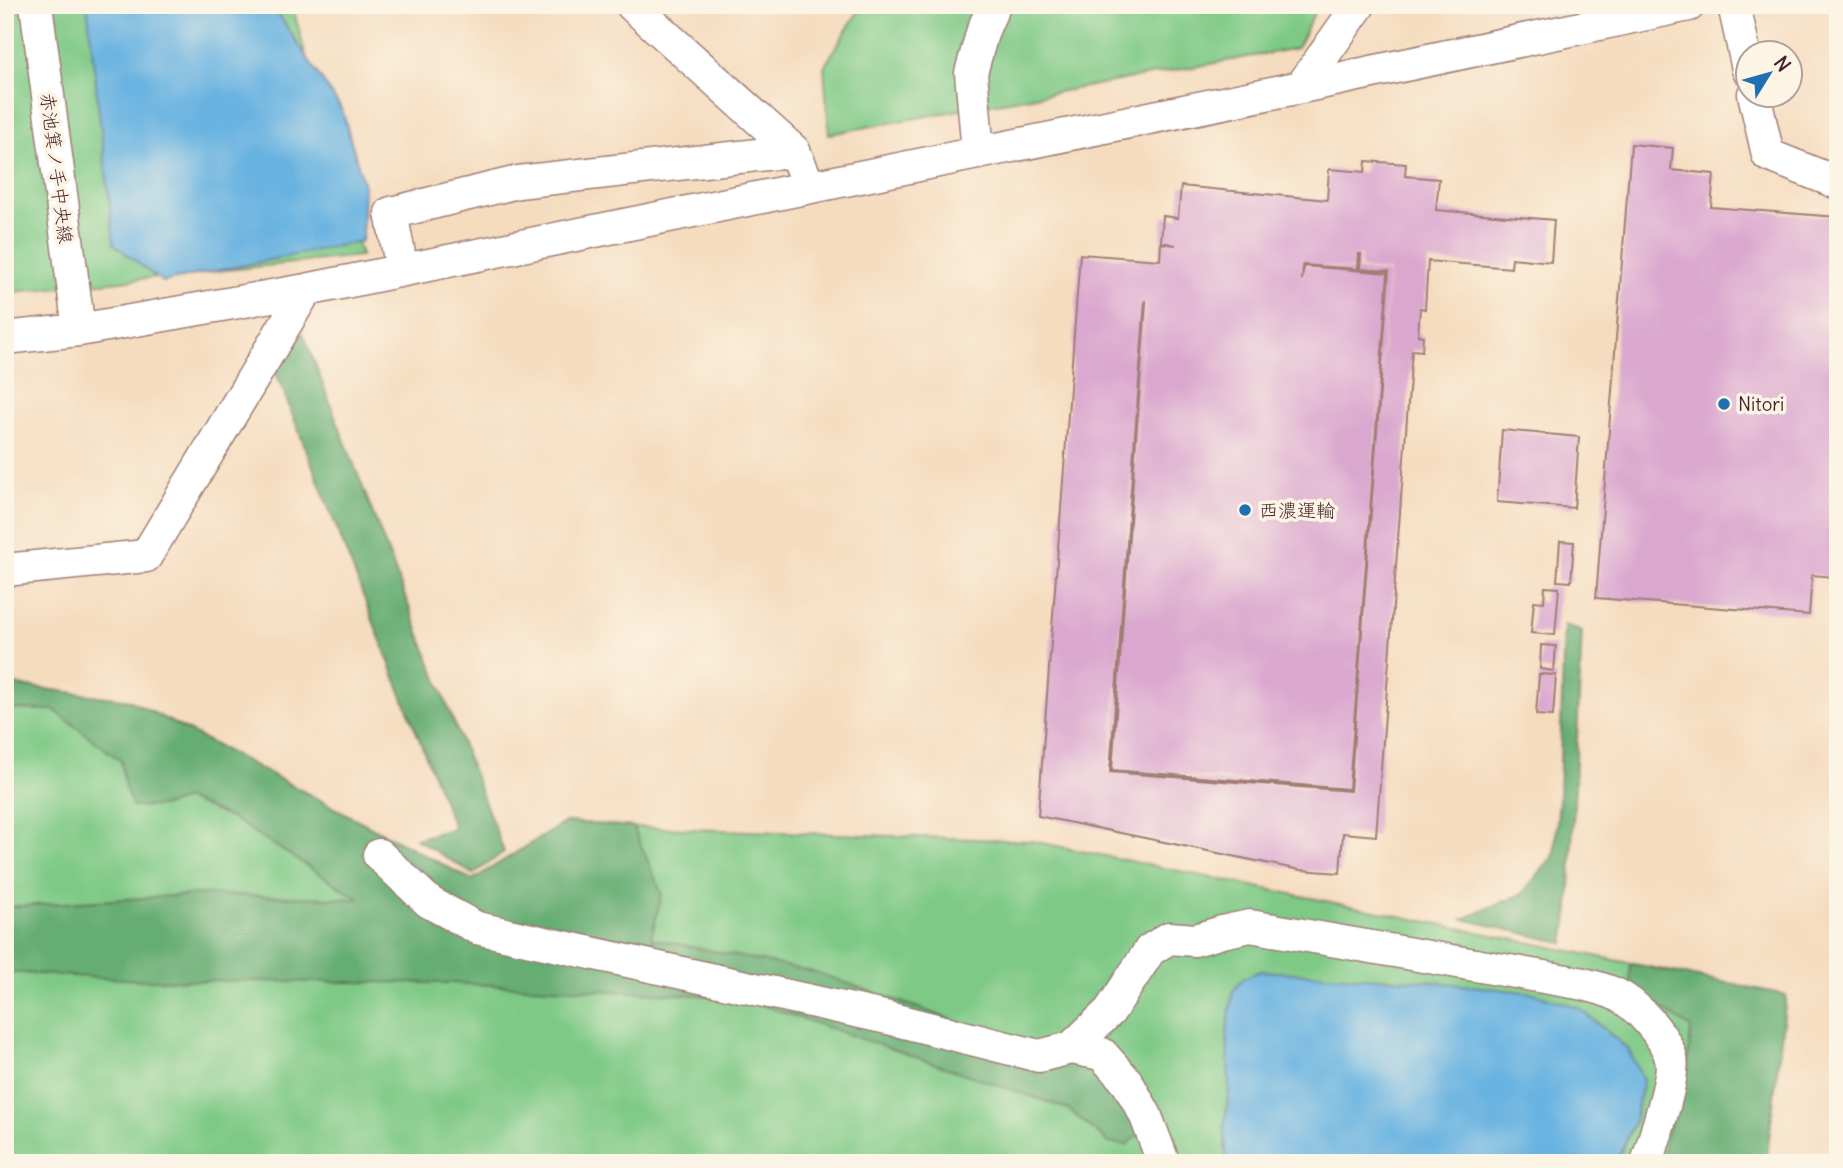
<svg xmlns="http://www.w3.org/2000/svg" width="1843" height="1168" font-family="Delius,'Klee One',sans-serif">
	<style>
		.green { fill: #7ec986; stroke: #647458; stroke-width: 2 }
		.forest { fill: #66ad73; stroke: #58664f; stroke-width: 2 }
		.water { fill: #69b3e1; stroke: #5a6986; stroke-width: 2 }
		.building { fill: #daa7cf; fill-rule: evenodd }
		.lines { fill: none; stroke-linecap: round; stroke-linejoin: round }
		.minor-casing { stroke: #a07e75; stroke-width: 35 }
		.minor { stroke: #fff; stroke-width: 32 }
		.poi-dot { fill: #1f6fb2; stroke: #fcf5e5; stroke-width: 2.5 }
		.labels { text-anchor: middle; stroke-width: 7; stroke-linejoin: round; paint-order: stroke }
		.street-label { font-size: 19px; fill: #4a1f2b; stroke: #fcf5e5 }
		.poi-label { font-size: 19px; fill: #4a1f2b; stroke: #fcf5e5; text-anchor: start }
	</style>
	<rect width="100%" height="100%" fill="#fcf5e5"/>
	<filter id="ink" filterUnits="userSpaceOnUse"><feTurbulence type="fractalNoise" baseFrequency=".0143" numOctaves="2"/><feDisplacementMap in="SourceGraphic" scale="14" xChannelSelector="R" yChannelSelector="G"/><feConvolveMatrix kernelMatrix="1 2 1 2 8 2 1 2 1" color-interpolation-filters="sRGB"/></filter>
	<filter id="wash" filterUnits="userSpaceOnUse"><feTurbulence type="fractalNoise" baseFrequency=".00686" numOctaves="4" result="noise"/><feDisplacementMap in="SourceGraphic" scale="28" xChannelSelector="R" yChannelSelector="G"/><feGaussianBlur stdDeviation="1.57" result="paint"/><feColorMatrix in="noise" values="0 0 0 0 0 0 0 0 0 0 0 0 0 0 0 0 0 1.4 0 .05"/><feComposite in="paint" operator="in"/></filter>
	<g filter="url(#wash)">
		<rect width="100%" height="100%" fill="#f5dcbf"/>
		<path class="green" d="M 5,5 L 292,5 L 361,256 L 5,293 Z
			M 862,5 L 1318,5 L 1297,48 L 829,134 L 824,67 Z
			M 5,684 L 129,700 L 472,880 L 566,822 L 633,827 L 1032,841 L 1786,995 L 1766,1163 L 5,1163 Z"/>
		<path class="forest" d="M 303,333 L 504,852 L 473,874 L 416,839 L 454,828 L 275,370 Z
			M 1564,625 L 1582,632 L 1569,909 L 1564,943 L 1463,919 L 1522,894 L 1554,855 L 1559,801 Z
			M 5,684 L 129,700 L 472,880 L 566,822 L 633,827 L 662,894 L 651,938 L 818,973 L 1050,1054 L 1098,1057 L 1139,1134 L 1127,1145 L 1109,1143 L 1068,1109 L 738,997 L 449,983 L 142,980 L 5,972 L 5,907 L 203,894 L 359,899 L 233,819 L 186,799 L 164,806 L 133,807 L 125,788 L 121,761 L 54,710 L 5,709 Z
			M 1631,964 L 1786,995 L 1766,1163 L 1664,1163 L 1664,1142 L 1687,1070 L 1691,1028 L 1649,1000 L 1630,980 Z"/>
		<path class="water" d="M 87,5 L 272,5 L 342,110 L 364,186 L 362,241 L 162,282 L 114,244 Z
			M 1260,971 L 1427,981 L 1533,993 L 1579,1008 L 1628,1049 L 1643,1080 L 1634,1122 L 1616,1163 L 1227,1163 L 1224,1128 L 1229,1089 L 1227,1030 L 1233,991 L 1243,978 Z"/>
		<g id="blocks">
			<path class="building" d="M 1631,144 L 1673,148 L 1671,170 L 1714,174 L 1711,207 L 1838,217 L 1834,284 L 1838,284 L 1838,525 L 1834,577 L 1812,575 L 1809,615 L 1596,598 Z
				M 1366,161 L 1406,164 L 1405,176 L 1439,179 L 1436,210 L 1554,220 L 1551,262 L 1512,258 L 1511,268 L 1428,261 L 1425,309 L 1420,308 L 1418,335 L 1423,336 L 1422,351 L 1412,350 L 1376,836 L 1343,833 L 1340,873 L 1300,870 L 1038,816 L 1080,254 L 1160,260 L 1161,243 L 1176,245 L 1161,242 L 1163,216 L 1178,218 L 1181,186 L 1327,200 L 1329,169 L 1365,172 ZM 1359,254 L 1361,254 L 1360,269 L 1389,271 L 1350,791 L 1110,772 L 1145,301 L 1146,301 L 1112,770 L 1349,789 L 1388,273 L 1304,266 L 1302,280 L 1303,265 L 1358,269 Z
				M 1502,430 L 1579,437 L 1574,508 L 1497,502 Z
				M 1560,541 L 1574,542 L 1571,582 L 1557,581 Z
				M 1545,587 L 1559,588 L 1555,635 L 1531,633 L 1534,601 L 1544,602 Z
				M 1541,645 L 1556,646 L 1554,671 L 1540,669 Z
				M 1539,674 L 1556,675 L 1553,716 L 1536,715 Z"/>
		</g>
	</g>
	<g filter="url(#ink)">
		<use href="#blocks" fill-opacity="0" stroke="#a07e75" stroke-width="2"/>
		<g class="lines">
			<g class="minor-casing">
				<path id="minor" d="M 36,5 L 79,330
					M 632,5 L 794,151
					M 1734,5 L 1748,69
					M 1301,87 L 1359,5
					M 1754,94 L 1768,155 L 1838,183
					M 978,152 L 971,73 L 983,30 L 994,5
					M 402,269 L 391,213 L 518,182 L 794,151 L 809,186
					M 5,338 L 79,330 L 306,290 L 1301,87 L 1689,5
					M 5,570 L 146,556 L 306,290
					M 379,855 L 429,902 L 477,928 L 888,1018 L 1039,1056 L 1071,1048 L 1102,1054 L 1127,1082 L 1145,1114 L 1161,1156
					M 1071,1048 L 1110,1011 L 1150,950 L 1169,938 L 1195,940 L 1222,932 L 1250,926 L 1584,984 C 1594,987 1605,989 1615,994 C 1636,1003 1665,1036 1671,1058 C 1676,1075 1653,1142 1647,1163"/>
			</g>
			<use href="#minor" class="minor"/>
		</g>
	</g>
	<g class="poi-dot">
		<circle cx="1724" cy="404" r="7"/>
		<circle cx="1245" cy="510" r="7"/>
	</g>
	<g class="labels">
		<g class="street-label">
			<text transform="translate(57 168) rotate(83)" y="7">赤池箕ノ手中央線</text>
		</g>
		<g class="poi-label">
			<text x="1738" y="411">Nitori</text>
			<text x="1259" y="517">西濃運輸</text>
		</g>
	</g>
	<rect width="1843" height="1168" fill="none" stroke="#fcf5e5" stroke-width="28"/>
	<g transform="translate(1769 74) rotate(53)"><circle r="33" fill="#fcf5e5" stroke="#b59f9b" stroke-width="2"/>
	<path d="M0-5L12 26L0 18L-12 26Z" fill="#1f6fb2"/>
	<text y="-10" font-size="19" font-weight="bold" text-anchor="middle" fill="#4a1f2b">N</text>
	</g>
</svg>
